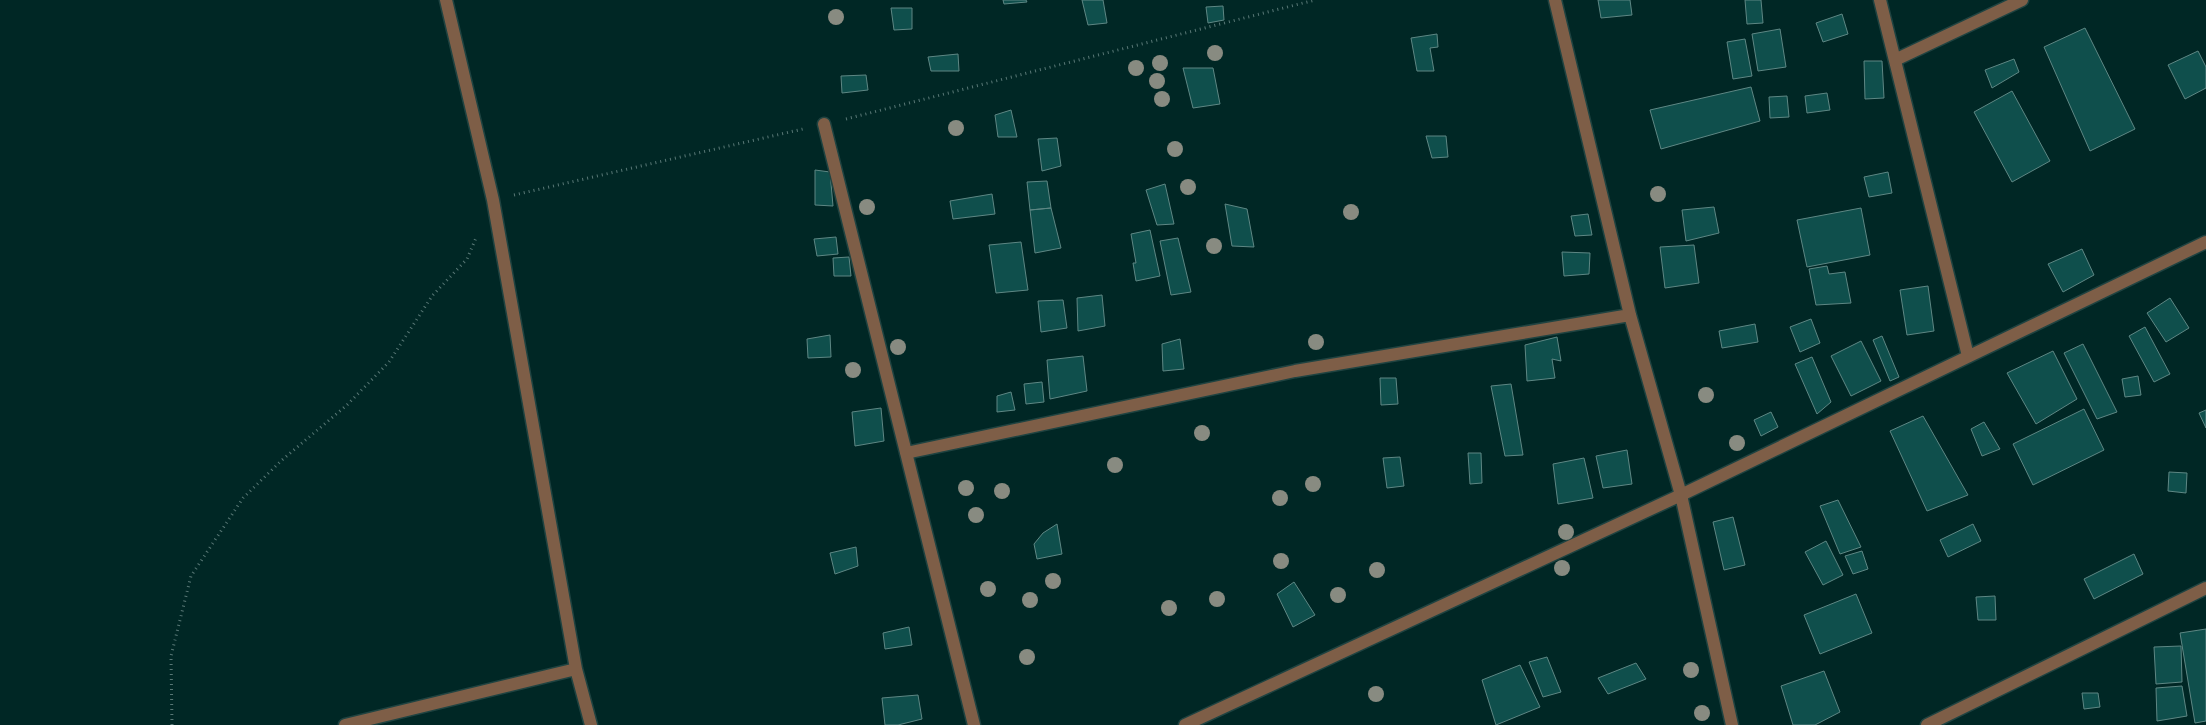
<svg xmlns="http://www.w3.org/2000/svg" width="2206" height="725" font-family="'Zilla Slab',serif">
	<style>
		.building { fill: #0f4f4c; stroke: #5e8784 }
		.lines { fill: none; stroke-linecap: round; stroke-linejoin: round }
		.minor-casing { stroke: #1f4341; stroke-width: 15 }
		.path { stroke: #587876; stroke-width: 3; stroke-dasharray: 1 4; stroke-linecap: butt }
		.minor { stroke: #7e5e47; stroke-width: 12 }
		.tree { fill: #888b81 }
	</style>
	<rect width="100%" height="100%" fill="#002725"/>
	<path class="building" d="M 1003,0 L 1026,0 L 1027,2 L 1004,4 Z
		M 1082,0 L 1103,0 L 1107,23 L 1088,25 Z
		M 1598,0 L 1630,0 L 1632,15 L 1601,18 Z
		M 1745,0 L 1761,0 L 1763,23 L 1747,24 Z
		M 1223,6 L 1224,20 L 1208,23 L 1206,7 Z
		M 891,8 L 912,8 L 912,29 L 894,30 Z
		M 1842,14 L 1848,34 L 1823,42 L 1816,23 Z
		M 2085,28 L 2135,129 L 2090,151 L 2044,47 Z
		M 1780,29 L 1786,67 L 1758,71 L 1752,34 Z
		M 1437,34 L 1438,47 L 1430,48 L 1434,71 L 1417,71 L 1411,38 Z
		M 1745,39 L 1752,76 L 1733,79 L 1727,42 Z
		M 2198,51 L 2206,67 L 2206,88 L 2185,99 L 2168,65 Z
		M 958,54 L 959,71 L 931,71 L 928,57 Z
		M 2014,59 L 2019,72 L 1992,88 L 1985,70 Z
		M 1864,61 L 1882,61 L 1884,98 L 1865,99 Z
		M 1183,68 L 1213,68 L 1220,104 L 1193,108 Z
		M 866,75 L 868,90 L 842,93 L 841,76 Z
		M 1751,87 L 1760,121 L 1661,149 L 1650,110 Z
		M 2012,91 L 2050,161 L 2012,182 L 1974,112 Z
		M 1827,93 L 1830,110 L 1807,113 L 1805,96 Z
		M 1787,96 L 1789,117 L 1770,118 L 1769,97 Z
		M 1011,110 L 1017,137 L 998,137 L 995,115 Z
		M 1426,136 L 1446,136 L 1448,157 L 1432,158 Z
		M 1057,138 L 1061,166 L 1042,171 L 1038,139 Z
		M 815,170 L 830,172 L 833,206 L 815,205 Z
		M 1888,172 L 1892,193 L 1869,197 L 1864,177 Z
		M 1047,181 L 1051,208 L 1030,210 L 1027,182 Z
		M 1165,184 L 1174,224 L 1157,225 L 1146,190 Z
		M 992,194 L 995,214 L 953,219 L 950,201 Z
		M 1225,204 L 1247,209 L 1254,247 L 1232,246 Z
		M 1714,207 L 1719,233 L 1686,241 L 1682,210 Z
		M 1051,208 L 1061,248 L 1035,253 L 1030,210 Z
		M 1861,208 L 1870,255 L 1807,267 L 1797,220 Z
		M 1588,214 L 1592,235 L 1575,236 L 1571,216 Z
		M 1150,230 L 1160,276 L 1136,281 L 1133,263 L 1136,263 L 1131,234 Z
		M 836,237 L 838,254 L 817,256 L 814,239 Z
		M 1178,238 L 1191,292 L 1171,295 L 1160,241 Z
		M 1021,242 L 1028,290 L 996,293 L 989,245 Z
		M 1694,245 L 1699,283 L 1665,288 L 1660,247 Z
		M 2082,249 L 2094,275 L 2063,292 L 2048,264 Z
		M 1562,252 L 1590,253 L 1589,274 L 1564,276 Z
		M 849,257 L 851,276 L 834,276 L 833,258 Z
		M 1827,266 L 1829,274 L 1845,272 L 1851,303 L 1816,305 L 1809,269 Z
		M 1928,286 L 1934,331 L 1907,335 L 1900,290 Z
		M 1102,295 L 1105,326 L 1078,331 L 1077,298 Z
		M 2170,298 L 2189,328 L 2166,342 L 2147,313 Z
		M 1063,300 L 1067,328 L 1041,332 L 1038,301 Z
		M 1811,319 L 1820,343 L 1800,352 L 1790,327 Z
		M 1755,324 L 1758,342 L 1722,348 L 1719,331 Z
		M 2145,327 L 2170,374 L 2154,382 L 2129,336 Z
		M 830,335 L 831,357 L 808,358 L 807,339 Z
		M 1882,336 L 1899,377 L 1890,381 L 1873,340 Z
		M 1557,337 L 1561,361 L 1552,359 L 1555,378 L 1527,381 L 1525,345 Z
		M 1180,339 L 1184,369 L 1163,371 L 1162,344 Z
		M 1861,341 L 1881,381 L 1851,396 L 1831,356 Z
		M 2083,344 L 2117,412 L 2097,419 L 2064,353 Z
		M 2053,351 L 2077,399 L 2036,424 L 2007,373 Z
		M 1083,356 L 1087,391 L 1050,399 L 1047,360 Z
		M 1812,357 L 1831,402 L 1817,414 L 1795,364 Z
		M 2138,376 L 2141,395 L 2125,397 L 2122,379 Z
		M 1380,378 L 1396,378 L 1398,404 L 1381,405 Z
		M 1042,382 L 1044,402 L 1026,404 L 1024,384 Z
		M 1511,384 L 1523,455 L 1505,456 L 1491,386 Z
		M 1011,392 L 1015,410 L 997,412 L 997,396 Z
		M 881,408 L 884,441 L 855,446 L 852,412 Z
		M 2084,409 L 2104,450 L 2033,485 L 2013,444 Z
		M 2206,410 L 2206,428 L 2199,413 Z
		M 1771,412 L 1778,427 L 1761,436 L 1754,420 Z
		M 1923,416 L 1968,495 L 1927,511 L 1890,431 Z
		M 1984,422 L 2000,449 L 1982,456 L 1971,429 Z
		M 1627,450 L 1632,484 L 1603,488 L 1596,456 Z
		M 1468,453 L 1481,453 L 1482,483 L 1470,484 Z
		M 1400,457 L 1404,486 L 1387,488 L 1383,458 Z
		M 1584,458 L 1593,498 L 1558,504 L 1553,464 Z
		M 2169,472 L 2187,473 L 2186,493 L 2168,491 Z
		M 1838,500 L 1861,547 L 1840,554 L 1820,506 Z
		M 1733,517 L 1745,565 L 1724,570 L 1713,522 Z
		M 1057,524 L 1062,554 L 1037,559 L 1034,544 L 1043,533 Z
		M 1973,524 L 1981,541 L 1948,557 L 1940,540 Z
		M 1826,541 L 1843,575 L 1823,585 L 1805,552 Z
		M 856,547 L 858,566 L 835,574 L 830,553 Z
		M 1862,551 L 1868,569 L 1853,574 L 1845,556 Z
		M 2134,554 L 2143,574 L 2094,599 L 2084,579 Z
		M 1294,582 L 1315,615 L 1293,627 L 1277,594 Z
		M 1856,594 L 1872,633 L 1820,654 L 1804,615 Z
		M 1995,596 L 1996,620 L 1978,620 L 1976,597 Z
		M 909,627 L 912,645 L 885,649 L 883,633 Z
		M 2206,629 L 2206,721 L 2195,723 L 2180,633 Z
		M 2181,646 L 2182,682 L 2156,684 L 2154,647 Z
		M 1547,657 L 1561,692 L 1543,697 L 1529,662 Z
		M 1636,663 L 1646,679 L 1608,694 L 1598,678 Z
		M 1520,665 L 1540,707 L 1496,725 L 1482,680 Z
		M 1824,671 L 1840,712 L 1815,725 L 1793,725 L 1781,686 Z
		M 2182,686 L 2187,716 L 2157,721 L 2156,688 Z
		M 2082,693 L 2098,693 L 2100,707 L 2084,709 Z
		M 918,695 L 922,719 L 898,725 L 885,725 L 882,698 Z"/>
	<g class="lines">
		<g class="minor-casing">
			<path id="minor" d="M 446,0 L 493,200 L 576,669 L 591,725
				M 1555,0 L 1630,315 L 1681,495 L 1732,725
				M 1880,0 L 1968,356
				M 1895,60 L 2022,0
				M 824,124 L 974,725
				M 906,453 L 1295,371 L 1630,315
				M 345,725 L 576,669
				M 1185,725 L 1681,495 L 2206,242
				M 1927,725 L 2206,588"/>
		</g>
		<path class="path" d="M 846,119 L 1315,0
			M 514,195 L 803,129
			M 172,725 L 171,656 L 191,576 L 243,498 L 282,460 L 347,405 L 389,362 L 432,296 L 467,259 L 476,238"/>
		<use href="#minor" class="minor"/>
	</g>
	<g class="tree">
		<circle cx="836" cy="17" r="8"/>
		<circle cx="1215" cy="53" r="8"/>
		<circle cx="1160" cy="63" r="8"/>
		<circle cx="1136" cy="68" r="8"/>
		<circle cx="1157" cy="81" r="8"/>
		<circle cx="1162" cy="99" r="8"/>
		<circle cx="956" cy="128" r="8"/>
		<circle cx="1175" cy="149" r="8"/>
		<circle cx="1188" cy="187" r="8"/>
		<circle cx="1658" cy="194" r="8"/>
		<circle cx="867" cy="207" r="8"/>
		<circle cx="1351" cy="212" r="8"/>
		<circle cx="1214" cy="246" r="8"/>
		<circle cx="1316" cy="342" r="8"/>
		<circle cx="898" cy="347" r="8"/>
		<circle cx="853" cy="370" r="8"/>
		<circle cx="1706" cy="395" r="8"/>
		<circle cx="1202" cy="433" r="8"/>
		<circle cx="1737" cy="443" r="8"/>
		<circle cx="1115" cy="465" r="8"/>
		<circle cx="1313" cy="484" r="8"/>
		<circle cx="966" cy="488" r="8"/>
		<circle cx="1002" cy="491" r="8"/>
		<circle cx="1280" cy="498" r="8"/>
		<circle cx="976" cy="515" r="8"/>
		<circle cx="1566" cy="532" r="8"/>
		<circle cx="1281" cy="561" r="8"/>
		<circle cx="1562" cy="568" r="8"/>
		<circle cx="1377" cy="570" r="8"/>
		<circle cx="1053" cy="581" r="8"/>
		<circle cx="988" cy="589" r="8"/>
		<circle cx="1338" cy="595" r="8"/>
		<circle cx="1217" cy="599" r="8"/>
		<circle cx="1030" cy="600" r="8"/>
		<circle cx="1169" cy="608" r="8"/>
		<circle cx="1027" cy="657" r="8"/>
		<circle cx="1691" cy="670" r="8"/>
		<circle cx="1376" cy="694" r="8"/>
		<circle cx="1702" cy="713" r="8"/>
	</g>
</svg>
